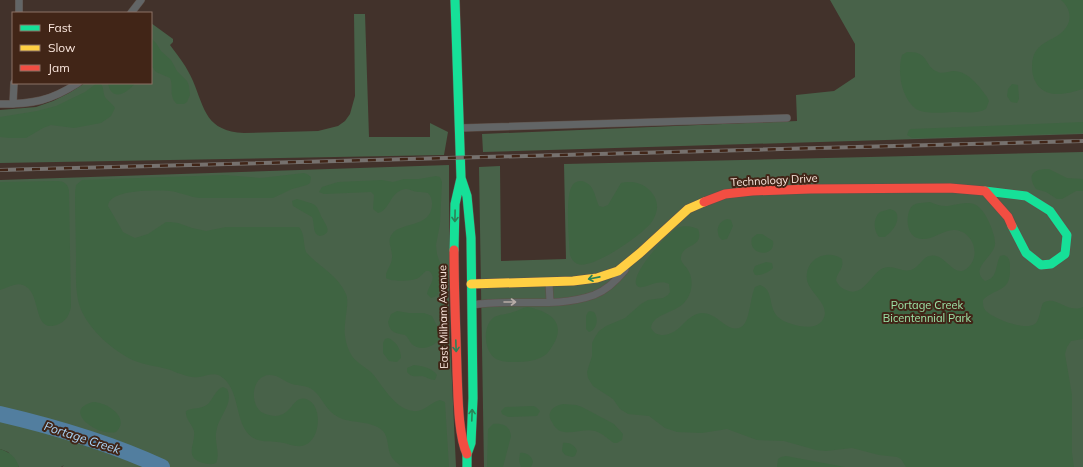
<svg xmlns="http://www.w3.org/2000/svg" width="1083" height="467" font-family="Mulish,sans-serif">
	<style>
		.green { fill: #486249 }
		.forest { fill: #3f6442 }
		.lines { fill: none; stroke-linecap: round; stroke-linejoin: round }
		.river { stroke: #527e9f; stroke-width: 16 }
		.street-casing { stroke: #5e5049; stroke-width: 8 }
		.fast-casing { stroke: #5e5049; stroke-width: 10 }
		.slow-casing { stroke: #5e5049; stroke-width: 10 }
		.jam-casing { stroke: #5e5049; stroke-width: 10 }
		.street { stroke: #626566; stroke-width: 7 }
		.fast { stroke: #16e098; stroke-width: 9 }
		.slow { stroke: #ffcf43; stroke-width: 9 }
		.jam { stroke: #f24e42; stroke-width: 9 }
		.rail-casing { stroke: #76716e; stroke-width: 4 }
		.rail { stroke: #412517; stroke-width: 2.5; stroke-dasharray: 8; stroke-linecap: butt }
		.oneway { stroke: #2c8258 }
		.oneway2 { stroke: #b6aca7 }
		.labels { text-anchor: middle; stroke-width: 4; stroke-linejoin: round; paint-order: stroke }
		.street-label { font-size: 11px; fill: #fae6dd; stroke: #412517 }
		.park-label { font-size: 11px; fill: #9de4a8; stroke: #412517 }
		.water-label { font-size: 12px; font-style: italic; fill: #aad5f7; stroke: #412517 }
	</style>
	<rect width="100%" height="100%" fill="#42322b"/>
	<path class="green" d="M 830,0 L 1083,0 L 1083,134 L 483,152 L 482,134 L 797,121 L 796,95 L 834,91 L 855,77 L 855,44 Z
		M 354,14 L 365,14 L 369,137 L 430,137 L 430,123 L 448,132 L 444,155 L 0,163 L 0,110 L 36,107 L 53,101 L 69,93 L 85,83 L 151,83 L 151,23 L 173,39 L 173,42 L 170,45 C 179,57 187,67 193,81 C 205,110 206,131 244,133 L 318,131 L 338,126 L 345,121 L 350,114 L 355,96 Z
		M 1083,152 L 1083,467 L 484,467 L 479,167 L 500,166 L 501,261 L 566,259 L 564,164 Z
		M 449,165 L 449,318 L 456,467 L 62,467 L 64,465 L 61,467 L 19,467 L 8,452 L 0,449 L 0,180 Z"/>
	<path class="forest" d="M 1061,0 L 1083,0 L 1083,89 C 1069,93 1051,99 1039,87 C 1034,81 1032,74 1032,67 C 1032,37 1059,44 1068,24 C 1072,15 1068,6 1061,0 Z
		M 151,38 L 156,43 L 161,51 L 171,60 L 177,71 L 187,81 L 189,86 L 190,95 L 187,102 L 184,104 L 177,104 C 168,96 174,87 170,78 L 156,72 L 151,65 Z
		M 907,52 C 929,51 924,65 936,71 C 942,75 948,71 954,71 C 968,71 980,87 987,97 L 989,101 L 986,109 C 977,114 966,112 956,112 C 945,112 926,115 916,109 C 901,98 897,71 902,55 Z
		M 97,83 L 101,84 C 104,88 103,93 105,97 C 108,101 112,103 115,108 L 111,116 L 101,123 L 74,128 L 51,125 L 43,128 L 26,138 L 9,138 L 0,137 L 0,117 L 37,111 L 56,106 L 85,92 Z
		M 108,83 L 135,83 C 127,94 111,102 108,83 Z
		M 1012,84 L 1018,85 L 1019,99 L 1017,103 L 1011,102 L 1007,96 L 1008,89 Z
		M 1083,122 L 1083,133 L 912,138 L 907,135 L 909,130 L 911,129 Z
		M 1049,169 L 1067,178 L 1083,179 L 1083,191 L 1076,191 L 1062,199 L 1057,199 L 1046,192 L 1036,189 C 1026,174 1034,169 1049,169 Z
		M 304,173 L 307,174 L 311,177 L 310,183 L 307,185 L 292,189 L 273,198 L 200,198 C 189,197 180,192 170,191 C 157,190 109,189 108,206 L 123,232 L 135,238 L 148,234 L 166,222 L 170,222 L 178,223 L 192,228 L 206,231 L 226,227 L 299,227 C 305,234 303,243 306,252 C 319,267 337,274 346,294 C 350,303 343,324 345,336 C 346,343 348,350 352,356 C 357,363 365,367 371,372 C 383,385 393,408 413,411 C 423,413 431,402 440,400 L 445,402 L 449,467 L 401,466 C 397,463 393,460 391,456 C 387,448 389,438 383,431 C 372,420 351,424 338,417 C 325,410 323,398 313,390 C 307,385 299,386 292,384 C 286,382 281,378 276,376 C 255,369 248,397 259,410 C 262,413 265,414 269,415 C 292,421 291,395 306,399 C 323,404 321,439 305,445 C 296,449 286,442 277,442 C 271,441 264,442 258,440 C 233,432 242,392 223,378 C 215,371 208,376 199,377 C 192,378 187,376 181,374 C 176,373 172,370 167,369 C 156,366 145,365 135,361 C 114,352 88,329 80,307 C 75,292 76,275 76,260 C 76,237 75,215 75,193 L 76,185 L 82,180 L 224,175 L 261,178 Z
		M 436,176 L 440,177 L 442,182 L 440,224 L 436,245 L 437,254 L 440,263 L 440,289 L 437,296 L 431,298 L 427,294 C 428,286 438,278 429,271 L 426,271 C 423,273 420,278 416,279 C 410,281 392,282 386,278 L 386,275 C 387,269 392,264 392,258 C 393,249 386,242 392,234 C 400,222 432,228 432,204 C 432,200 431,196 428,193 C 424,192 422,192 418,192 C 414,192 410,189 406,189 C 389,191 391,210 378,213 L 373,209 L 374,195 L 371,192 L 324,194 L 319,192 L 322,187 L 338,182 L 382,180 L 393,182 L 404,179 L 419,179 Z
		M 57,181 C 64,181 68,184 69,191 L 71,307 C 69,315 67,320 59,324 C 31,336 43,292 23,285 C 16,282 7,288 0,290 L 0,182 Z
		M 582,181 C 595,185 594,195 599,206 L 603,207 L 608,205 L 621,183 C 629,181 640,182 647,188 C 658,197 660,208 653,220 C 646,233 592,270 578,264 C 574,263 571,258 570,255 C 569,242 565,197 572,186 C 574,182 578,181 582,181 Z
		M 297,199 C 300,200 312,203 315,205 C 318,208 320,213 321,216 C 325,224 334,233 320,236 C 312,234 315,224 312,217 L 293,206 L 292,201 Z
		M 930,202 C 935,204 940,206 945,206 C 956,206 970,198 980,208 C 987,215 996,235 995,245 C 993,257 969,269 985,281 C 998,278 995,266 1000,256 L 1004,255 C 1010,257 1010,262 1010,268 C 1011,293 996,287 983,300 C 983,304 983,308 986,311 C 994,319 1027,332 1036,323 C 1040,318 1040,309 1043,303 C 1055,294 1068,314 1083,307 L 1083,339 L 1071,341 L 1067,347 L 1065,354 L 1072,395 L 1072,453 L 1074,467 L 906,467 L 901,459 L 897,457 L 879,455 L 852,448 L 826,451 L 816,450 L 784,441 L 757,440 L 727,429 L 702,433 L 677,432 L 665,428 L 649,416 L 628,414 L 620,409 L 613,399 L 593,386 L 588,378 L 587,372 L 592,356 L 592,343 L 595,337 L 599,331 L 606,326 L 625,318 L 641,304 L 648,300 L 663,298 L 668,295 L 670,292 L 669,284 C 657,277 639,294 636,284 C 632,272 667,234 677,228 C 684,225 692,226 698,229 C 705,248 683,243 681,257 C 680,262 685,265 688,270 C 693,278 693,290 687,299 C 678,314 653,312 651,328 C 654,333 657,335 663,335 C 680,334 683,319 697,314 C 716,308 726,335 741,327 C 750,323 750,297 755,287 L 760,285 C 774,290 768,306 777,316 C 782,322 792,324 799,326 C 808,327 816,328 822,321 C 833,306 809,293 807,280 C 804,260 826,248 842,259 C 844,270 838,270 836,280 C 838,285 841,288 846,290 C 866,299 871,268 888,267 C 896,267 903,272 911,270 C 921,267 923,253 936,256 C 948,258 957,283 971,264 C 980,251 971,231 955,230 C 942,229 931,243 917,238 C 906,234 905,214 912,206 C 917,202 924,203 930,202 Z
		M 890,209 L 895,211 L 897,214 C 899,224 892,231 885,237 L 879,237 C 873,230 873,218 880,212 Z
		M 727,219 L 731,220 L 733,226 L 727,239 L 722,240 L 719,237 C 716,229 718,222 727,219 Z
		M 757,234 L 762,234 L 773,241 C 776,258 747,256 752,238 Z
		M 766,262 L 772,263 L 773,268 C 769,272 761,276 755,275 L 753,271 L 755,266 Z
		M 527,307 C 549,311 567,322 553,345 C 549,351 547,355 540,358 C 533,361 524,362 516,362 C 509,362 502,362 496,359 C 484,352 482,327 493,318 C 499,314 506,315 513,312 C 518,311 522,308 527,307 Z
		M 397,311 L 409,313 L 424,313 L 432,316 L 439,330 L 438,341 C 432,347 421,351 413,345 C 410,343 409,338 405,335 C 396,333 390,333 388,322 L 391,314 Z
		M 590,311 L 594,312 C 599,318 597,330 589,332 L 586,329 L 586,316 L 588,312 Z
		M 388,338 C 396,341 401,349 401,358 L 397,362 L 389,361 L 383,353 L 383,343 L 385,339 Z
		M 414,365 C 423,366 432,368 437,375 L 435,380 C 430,380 427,377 422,376 C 416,376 412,378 407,372 L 407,368 Z
		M 223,387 L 227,389 C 234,403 220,415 217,428 C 213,441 221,453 216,463 C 211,465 208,464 203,463 C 183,458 196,443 194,431 C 192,424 185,419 186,411 C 193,407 201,410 208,404 C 213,399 216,389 223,387 Z
		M 93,402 C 107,402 131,418 116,432 C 97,437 61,410 93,402 Z
		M 563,404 L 576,405 L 582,407 L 614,424 L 623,434 L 622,440 L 617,443 L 614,443 C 608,439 602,433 595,431 C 581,427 560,441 552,422 C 550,419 549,416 550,413 C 552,407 558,405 563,404 Z
		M 533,406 L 536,407 L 540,411 L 537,416 L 508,417 L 502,414 L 501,411 L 505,407 Z
		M 493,424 C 503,423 510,426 511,436 L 503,467 L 487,467 L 488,429 Z
		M 563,443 C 569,442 575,445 577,451 L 575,456 L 572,457 L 565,455 L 562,451 Z
		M 0,449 C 10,452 16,457 19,467 L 0,467 Z
		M 520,453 C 526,452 532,456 533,462 L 531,467 L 521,467 L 519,461 Z
		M 786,456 L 845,467 L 777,467 L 778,459 L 781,457 Z"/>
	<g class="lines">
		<path class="river" d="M 0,414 C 56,427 110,443 162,467"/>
		<g class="street-casing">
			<path id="street" d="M 19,13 L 19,0
				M 131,13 L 141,0
				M 0,104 C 33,104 50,101 78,83
				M 13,104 L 14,83
				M 460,128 L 787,118
				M 549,282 L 550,302
				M 472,305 C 512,298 555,309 594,295 C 607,290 617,280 625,270"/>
		</g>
		<g class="fast-casing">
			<path id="fast" d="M 461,178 L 467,196 L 471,238 L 473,398 L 471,443 L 467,454 L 467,467
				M 985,191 L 1026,196 L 1050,211 L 1067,235 L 1065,254 L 1051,264 L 1041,265 L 1026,253 L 1012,226
				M 454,250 L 455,204 L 461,178 L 455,0"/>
		</g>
		<g class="slow-casing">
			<path id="slow" d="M 471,284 L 573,281 L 597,278 L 618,271 L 640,253 L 688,209 L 704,202"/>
		</g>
		<g class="jam-casing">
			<path id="jam" d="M 704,202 L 725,194 L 752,191 L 810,189 L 950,188 L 985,191 L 1008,217 L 1012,226
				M 454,250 C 454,291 456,332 457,372 C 458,394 458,435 467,454"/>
		</g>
		<use href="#street" class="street"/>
		<use href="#fast" class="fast"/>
		<use href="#slow" class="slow"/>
		<use href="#jam" class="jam"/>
		<g class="rail-casing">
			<path id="rail" d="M 0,170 L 1083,141"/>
		</g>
		<use href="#rail" class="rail"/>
	</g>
	<defs><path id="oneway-shaft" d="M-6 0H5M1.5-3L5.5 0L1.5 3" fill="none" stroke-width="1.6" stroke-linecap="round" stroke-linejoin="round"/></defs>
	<g class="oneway">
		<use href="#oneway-shaft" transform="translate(455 216) rotate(91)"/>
		<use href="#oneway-shaft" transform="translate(594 278) rotate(169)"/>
		<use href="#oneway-shaft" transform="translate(456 346) rotate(88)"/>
		<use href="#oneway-shaft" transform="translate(472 415) rotate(-88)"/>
	</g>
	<use class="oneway2" href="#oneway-shaft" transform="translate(510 302)"/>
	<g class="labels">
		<g class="street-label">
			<text transform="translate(774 180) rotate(-3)" y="4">Technology Drive</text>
			<text transform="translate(443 317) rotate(-91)" y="4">East Milham Avenue</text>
		</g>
		<g class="park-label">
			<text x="927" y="309">Portage Creek<tspan x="927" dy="13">Bicentennial Park</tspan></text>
		</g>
		<g class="water-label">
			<text transform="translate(82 438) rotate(18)" y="4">Portage Creek</text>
		</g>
	</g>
	<rect x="12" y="12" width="140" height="72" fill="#412517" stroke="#8b7266"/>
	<rect x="20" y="25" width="20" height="6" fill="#16e098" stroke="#8b7266"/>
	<text x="48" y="32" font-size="12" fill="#fae6dd">Fast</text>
	<rect x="20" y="45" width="20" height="6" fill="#ffcf43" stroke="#8b7266"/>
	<text x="48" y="52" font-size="12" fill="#fae6dd">Slow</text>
	<rect x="20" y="65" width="20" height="6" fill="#f24e42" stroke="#8b7266"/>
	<text x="48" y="72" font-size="12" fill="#fae6dd">Jam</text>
</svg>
